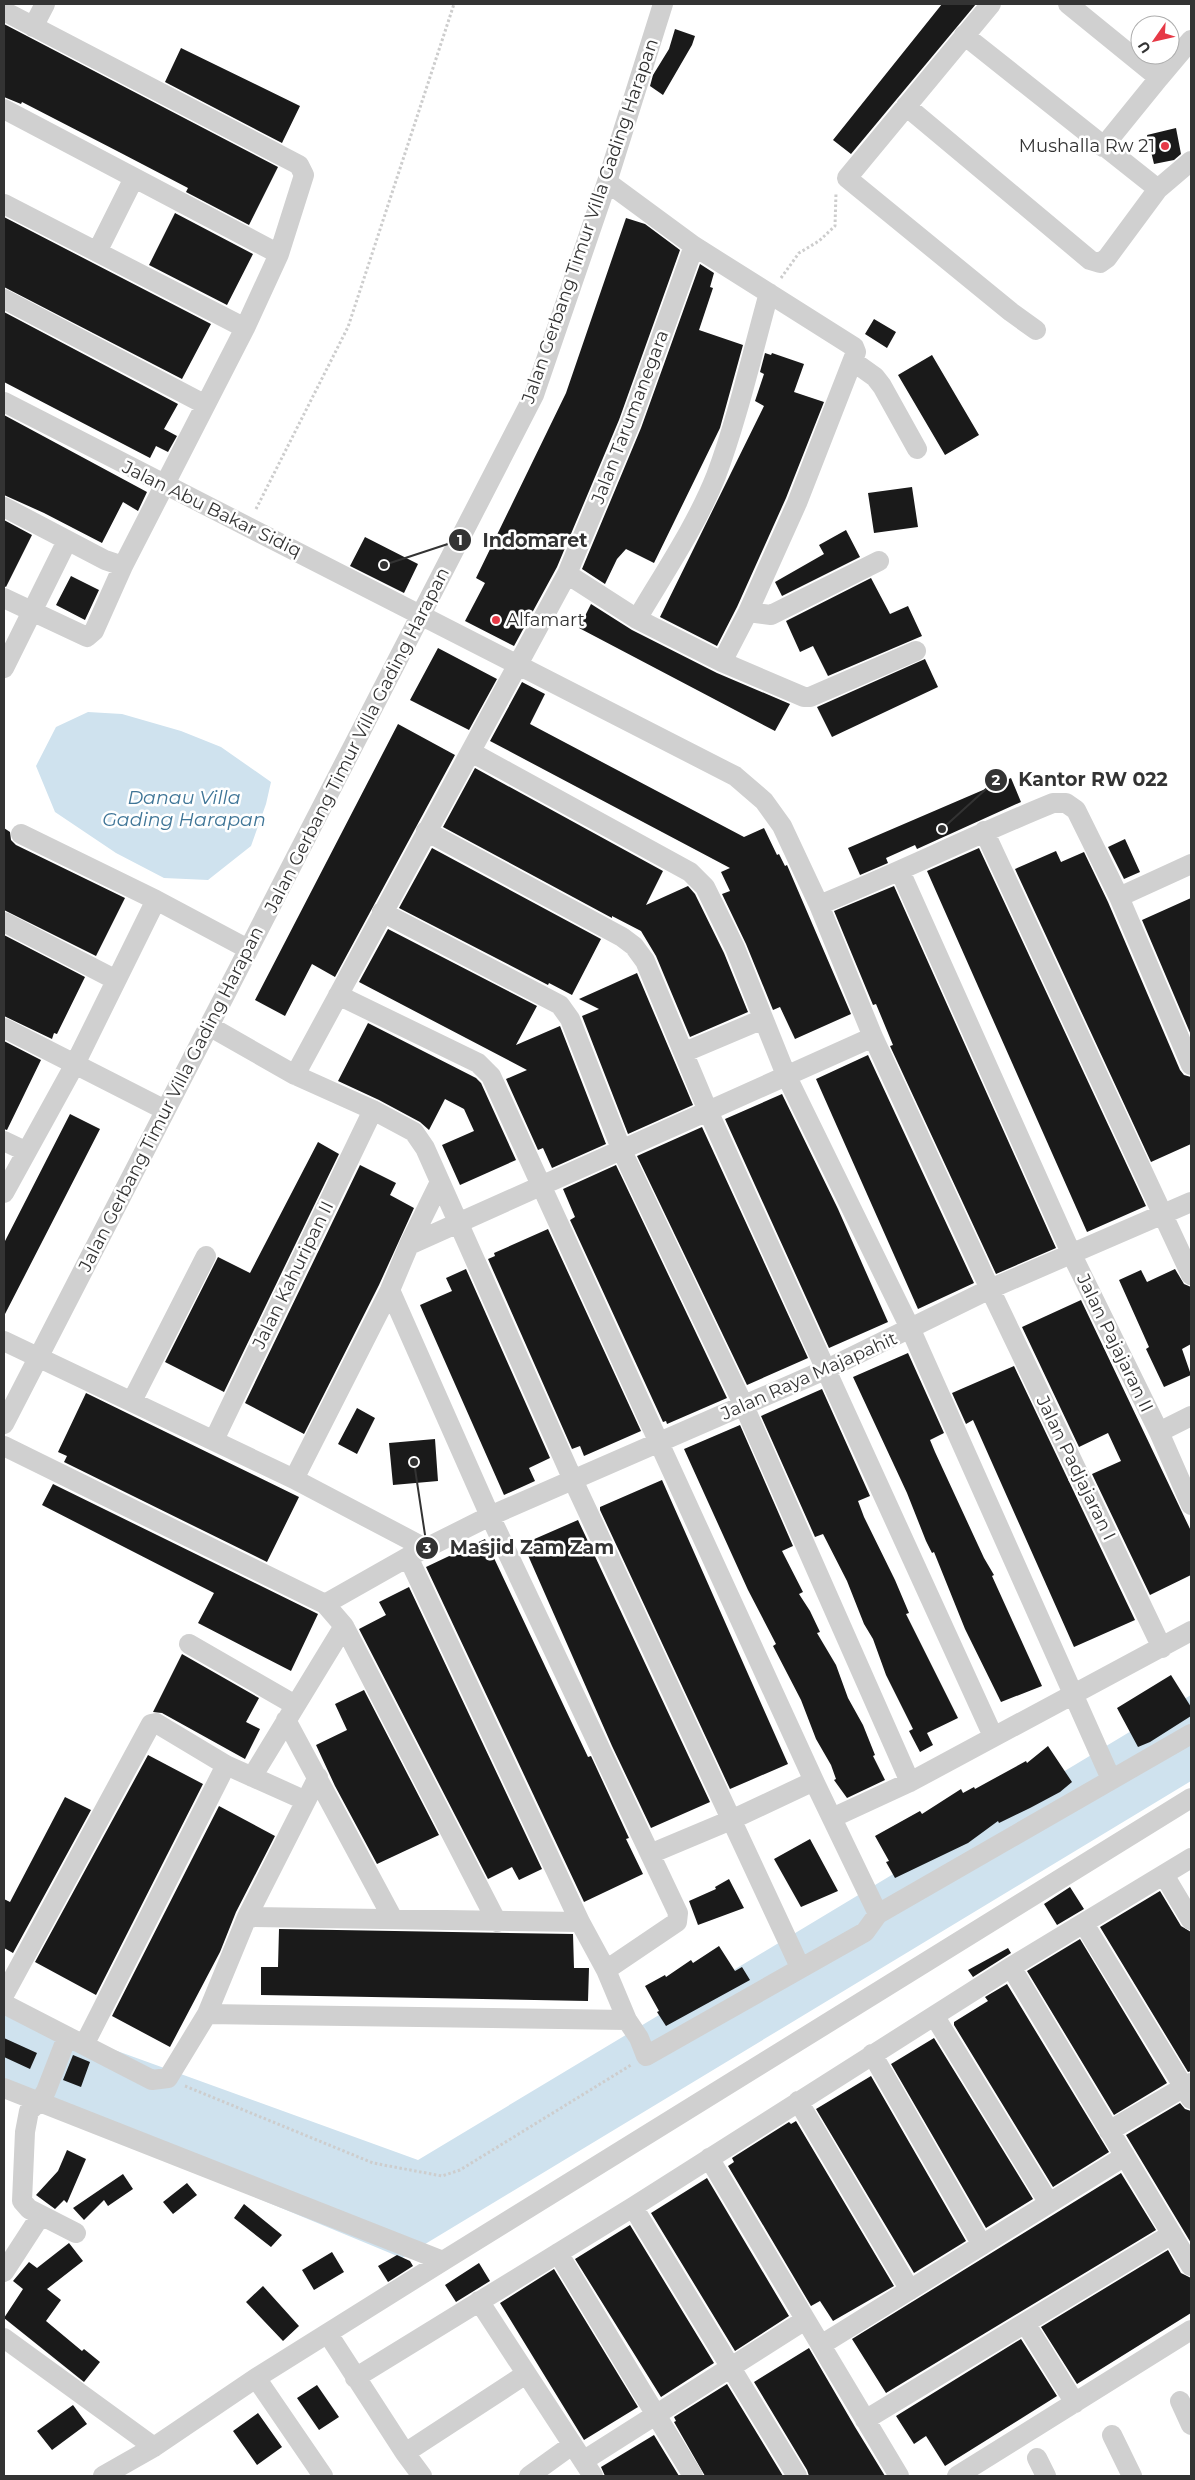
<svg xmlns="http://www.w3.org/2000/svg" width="1195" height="2480" font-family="Montserrat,sans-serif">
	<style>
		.water { fill: #cfe2ee }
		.building { fill: #1a1a1a }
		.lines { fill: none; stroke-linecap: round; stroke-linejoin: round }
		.path { stroke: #cdcdcd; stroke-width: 3; stroke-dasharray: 2.5 2.5; stroke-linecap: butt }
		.street { stroke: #d0d0d0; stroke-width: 20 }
		.poi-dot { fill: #e63946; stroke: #fff; stroke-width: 2 }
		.labels { text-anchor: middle; stroke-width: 5; stroke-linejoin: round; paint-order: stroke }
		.poi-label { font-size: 18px; fill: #333; stroke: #fff; text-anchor: end }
		.street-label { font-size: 18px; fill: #333; stroke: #fff }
		.water-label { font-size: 19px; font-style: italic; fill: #3f7597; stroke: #fff }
		.leader { fill: none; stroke: #333; stroke-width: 2 }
		.callout-dot { fill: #333; stroke: #fff; stroke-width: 2 }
		.mark-label { font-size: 15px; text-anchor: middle; font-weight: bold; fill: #fff }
		.callout-label { font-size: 19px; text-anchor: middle; font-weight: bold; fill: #333; stroke: #fff; stroke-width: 5; stroke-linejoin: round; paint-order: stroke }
	</style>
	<rect width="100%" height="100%" fill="#fff"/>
	<path class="water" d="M 88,712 L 122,714 L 181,731 L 221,747 L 271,782 L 266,804 L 251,846 L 208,880 L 164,878 L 116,853 L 55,812 L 36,766 L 56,727 Z
		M 1191,1695 L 1191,1781 L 402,2258 L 4,2093 L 4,2010 L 418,2160 Z"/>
	<path class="building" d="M 942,4 L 976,4 L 851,154 L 833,140 Z
		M 4,24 L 278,167 L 249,225 L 186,192 L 188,188 L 119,152 L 22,102 L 21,104 L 4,97 Z
		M 675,29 L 695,36 L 692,45 L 663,95 L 650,86 L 653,75 L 669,49 Z
		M 181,48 L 300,106 L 282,143 L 165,82 Z
		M 1176,128 L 1181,154 L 1174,160 L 1154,164 L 1147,135 Z
		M 175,213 L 253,254 L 227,305 L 149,265 Z
		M 4,217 L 211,324 L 182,379 L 4,287 Z
		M 626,218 L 645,224 L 680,250 L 619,420 L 557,567 L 514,646 L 465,621 L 485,583 L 476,578 L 566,393 Z
		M 700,264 L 714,273 L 710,287 L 713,288 L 699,330 L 743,345 L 720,428 L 654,563 L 626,549 L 617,559 L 605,584 L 582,569 L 641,428 Z
		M 4,312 L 178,404 L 164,429 L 177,436 L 168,452 L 156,446 L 150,458 L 4,382 Z
		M 874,319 L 896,332 L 887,348 L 865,334 Z
		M 765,353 L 771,355 L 772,353 L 804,364 L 794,392 L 824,402 L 786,498 L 737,607 L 717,646 L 660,617 L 764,406 L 755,401 L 764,374 L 760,372 Z
		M 932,355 L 979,435 L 945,455 L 898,375 Z
		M 4,415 L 147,492 L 138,511 L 123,502 L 102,543 L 44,513 L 4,495 Z
		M 912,487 L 918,527 L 874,533 L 868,493 Z
		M 4,520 L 32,535 L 6,587 L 4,586 Z
		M 846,530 L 860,557 L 782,596 L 775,582 L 824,554 L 819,545 Z
		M 365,537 L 418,564 L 404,593 L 350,566 Z
		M 71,576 L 99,590 L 85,620 L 56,605 Z
		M 871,578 L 890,614 L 908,606 L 922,636 L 828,676 L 813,646 L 800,652 L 786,621 Z
		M 591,604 L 632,630 L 717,673 L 790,704 L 775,731 L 579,628 Z
		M 438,648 L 497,679 L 469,730 L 410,700 Z
		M 925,659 L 938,687 L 832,737 L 817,707 Z
		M 522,682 L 545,694 L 530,724 L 744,837 L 764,828 L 777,855 L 779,854 L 785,866 L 787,865 L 851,1014 L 795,1039 L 780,1007 L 773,1010 L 746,944 L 722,894 L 730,891 L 721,872 L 730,868 L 490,741 Z
		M 398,724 L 455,755 L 335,977 L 312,964 L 285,1016 L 255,1000 Z
		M 475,768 L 663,871 L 646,905 L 688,886 L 695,894 L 724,953 L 748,1012 L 690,1037 L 656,956 L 641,931 L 612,916 L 612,918 L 443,827 Z
		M 1011,778 L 1021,802 L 917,849 L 915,845 L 886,858 L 888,863 L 860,875 L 848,848 Z
		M 4,828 L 10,832 L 11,840 L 16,845 L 125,898 L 96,956 L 4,910 Z
		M 1125,839 L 1140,872 L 1124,879 L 1108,847 Z
		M 432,848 L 601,939 L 572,995 L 549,983 L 548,985 L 399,908 Z
		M 979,848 L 1146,1206 L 1087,1232 L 927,871 Z
		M 1056,851 L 1061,862 L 1084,852 L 1108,902 L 1180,1070 L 1184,1075 L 1191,1077 L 1191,1144 L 1151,1162 L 1015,869 Z
		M 894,886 L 1056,1248 L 996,1274 L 890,1046 L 893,1045 L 876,1004 L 873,1005 L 834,911 Z
		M 1191,898 L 1191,1035 L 1142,920 Z
		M 388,929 L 537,1006 L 516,1045 L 560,1026 L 606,1144 L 552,1168 L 543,1148 L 538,1150 L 506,1079 L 527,1070 L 359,982 Z
		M 4,935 L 85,977 L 57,1034 L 54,1033 L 52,1039 L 4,1016 Z
		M 637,973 L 693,1105 L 628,1134 L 582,1016 L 599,1009 L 579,999 Z
		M 368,1023 L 476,1078 L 481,1083 L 516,1160 L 460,1185 L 442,1145 L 474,1131 L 464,1109 L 445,1099 L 429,1130 L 420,1122 L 379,1100 L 338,1081 Z
		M 4,1041 L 41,1060 L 7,1130 L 4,1129 Z
		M 868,1055 L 974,1283 L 918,1309 L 816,1079 Z
		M 782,1094 L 838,1209 L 888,1322 L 829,1348 L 725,1119 Z
		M 70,1114 L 100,1129 L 4,1316 L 4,1243 Z
		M 702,1127 L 808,1358 L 747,1385 L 637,1156 Z
		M 318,1142 L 339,1154 L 224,1392 L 165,1362 L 218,1257 L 250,1273 Z
		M 360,1165 L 396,1183 L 390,1195 L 414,1208 L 379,1285 L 304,1434 L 245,1403 Z
		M 616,1165 L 727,1398 L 667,1424 L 666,1421 L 663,1422 L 570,1220 L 575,1217 L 563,1189 Z
		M 548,1229 L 641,1431 L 584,1456 L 580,1446 L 572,1449 L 488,1259 L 495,1256 L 494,1253 Z
		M 466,1269 L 550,1458 L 529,1468 L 535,1481 L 504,1495 L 420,1305 L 452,1291 L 446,1278 Z
		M 1175,1269 L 1184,1284 L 1191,1287 L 1191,1344 L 1182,1349 L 1191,1375 L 1164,1387 L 1146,1349 L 1149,1347 L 1119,1280 L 1141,1270 L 1147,1282 Z
		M 1081,1300 L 1191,1531 L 1191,1575 L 1150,1595 L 1092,1474 L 1121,1461 L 1108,1433 L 1079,1447 L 1022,1327 Z
		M 908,1353 L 944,1433 L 930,1440 L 935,1452 L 984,1558 L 994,1575 L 992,1576 L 1042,1686 L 1001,1702 L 965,1629 L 934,1552 L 932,1553 L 926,1541 L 907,1493 L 853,1377 Z
		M 1014,1366 L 1135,1620 L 1074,1647 L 973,1420 L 966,1424 L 952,1393 Z
		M 822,1389 L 870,1496 L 858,1501 L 864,1517 L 895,1580 L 909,1613 L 906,1614 L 958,1718 L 927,1733 L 933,1745 L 920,1752 L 909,1731 L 913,1729 L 886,1675 L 873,1639 L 864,1624 L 847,1581 L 823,1534 L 815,1537 L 761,1416 Z
		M 86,1393 L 299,1497 L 267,1562 L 64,1462 L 67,1456 L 58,1452 Z
		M 357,1408 L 375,1418 L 357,1454 L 338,1444 Z
		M 740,1425 L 793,1546 L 782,1551 L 803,1592 L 799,1594 L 810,1611 L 820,1632 L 817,1633 L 836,1665 L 848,1698 L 863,1725 L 875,1755 L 873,1756 L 885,1780 L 847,1798 L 834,1780 L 836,1779 L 831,1765 L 816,1739 L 801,1700 L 773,1646 L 776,1644 L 748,1590 L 684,1449 Z
		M 435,1439 L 438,1481 L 393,1485 L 389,1443 Z
		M 662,1480 L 788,1764 L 730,1789 L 600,1510 L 600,1507 Z
		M 53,1484 L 318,1614 L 291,1671 L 198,1623 L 214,1593 L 42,1505 Z
		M 578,1520 L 710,1802 L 651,1828 L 612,1746 L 523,1544 Z
		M 485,1539 L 588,1757 L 591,1756 L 629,1838 L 626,1839 L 643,1874 L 584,1902 L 426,1567 Z
		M 409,1587 L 542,1869 L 519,1880 L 512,1867 L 488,1879 L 359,1629 L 386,1615 L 379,1602 Z
		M 182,1654 L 259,1698 L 246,1722 L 260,1729 L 245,1759 L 162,1713 L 153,1712 Z
		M 1171,1675 L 1191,1707 L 1191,1716 L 1150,1742 L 1138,1747 L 1117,1708 Z
		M 364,1690 L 439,1835 L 377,1864 L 335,1786 L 316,1745 L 347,1730 L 335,1704 Z
		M 1048,1746 L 1072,1782 L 1060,1792 L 1030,1808 L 999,1823 L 998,1821 L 968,1843 L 895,1878 L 886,1862 L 889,1861 L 875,1836 L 920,1811 L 922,1814 L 961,1789 L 963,1793 L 974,1787 L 975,1789 L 1026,1761 L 1027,1763 Z
		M 148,1755 L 203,1784 L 96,1995 L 35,1962 Z
		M 65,1797 L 91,1810 L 13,1953 L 4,1948 L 4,1899 L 10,1902 Z
		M 219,1806 L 275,1836 L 236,1912 L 220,1952 L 170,2047 L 112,2016 Z
		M 810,1839 L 838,1891 L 801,1907 L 774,1859 Z
		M 729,1879 L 744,1908 L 698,1925 L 689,1901 L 716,1889 L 715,1887 Z
		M 1070,1887 L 1084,1909 L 1057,1925 L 1044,1904 Z
		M 1160,1891 L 1181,1926 L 1191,1932 L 1191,2071 L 1188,2072 L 1100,1927 Z
		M 279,1929 L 573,1934 L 574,1968 L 589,1968 L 588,2001 L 261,1995 L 261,1967 L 278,1967 Z
		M 1080,1939 L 1167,2083 L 1114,2115 L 1027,1971 Z
		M 719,1946 L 735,1971 L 742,1967 L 750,1980 L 666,2026 L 657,2012 L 659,2011 L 645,1986 L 665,1975 L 666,1977 L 691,1960 L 693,1963 Z
		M 1008,1948 L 1011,1953 L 973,1977 L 968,1970 Z
		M 1007,1984 L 1109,2152 L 1053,2187 L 954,2025 L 954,2022 L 988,2001 L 985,1997 Z
		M 4,2038 L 37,2053 L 30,2069 L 4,2057 Z
		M 934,2038 L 1033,2199 L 986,2228 L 891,2064 Z
		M 73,2055 L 90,2062 L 81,2087 L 63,2080 Z
		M 871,2076 L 966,2241 L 914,2273 L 816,2109 Z
		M 1180,2103 L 1185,2109 L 1191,2111 L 1191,2243 L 1126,2135 Z
		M 796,2121 L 894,2286 L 833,2321 L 820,2301 L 811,2306 L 728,2166 L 734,2162 L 732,2158 L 789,2122 L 791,2124 Z
		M 67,2150 L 86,2159 L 67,2203 L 64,2200 L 55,2209 L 36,2195 L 58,2171 Z
		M 1121,2173 L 1156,2230 L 886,2393 L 852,2339 Z
		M 123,2174 L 133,2189 L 108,2206 L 104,2200 L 84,2220 L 73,2208 Z
		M 707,2178 L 789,2316 L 735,2351 L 651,2213 Z
		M 187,2183 L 197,2195 L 173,2214 L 163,2202 Z
		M 244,2204 L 282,2235 L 271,2247 L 234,2218 Z
		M 630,2225 L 714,2363 L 661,2397 L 575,2259 Z
		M 69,2243 L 83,2261 L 47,2289 L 61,2300 L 46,2321 L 82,2351 L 84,2349 L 100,2362 L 84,2382 L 4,2318 L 23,2289 L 13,2281 L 29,2262 L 37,2268 Z
		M 1168,2250 L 1181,2273 L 1191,2278 L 1191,2313 L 1077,2384 L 1041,2327 Z
		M 332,2252 L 344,2272 L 314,2290 L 302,2270 Z
		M 397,2255 L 410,2261 L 413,2266 L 388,2282 L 378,2266 Z
		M 479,2263 L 490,2281 L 456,2302 L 445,2285 Z
		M 554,2269 L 638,2407 L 584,2440 L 500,2303 Z
		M 263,2286 L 299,2326 L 283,2341 L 246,2302 Z
		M 1021,2339 L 1057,2396 L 945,2466 L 926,2436 L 914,2444 L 896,2416 Z
		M 809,2348 L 855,2427 L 885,2476 L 809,2476 L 807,2470 L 754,2382 Z
		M 727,2384 L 783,2476 L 705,2476 L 674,2422 L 676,2421 L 674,2417 Z
		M 317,2385 L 339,2417 L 319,2430 L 297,2398 Z
		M 73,2405 L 87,2424 L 52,2450 L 37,2431 Z
		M 258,2413 L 282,2447 L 257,2465 L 233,2431 Z
		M 654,2435 L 679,2476 L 605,2476 L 601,2467 Z"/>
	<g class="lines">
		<path class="path" d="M 781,278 L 799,253 L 819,241 L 835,226 L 836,193
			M 256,509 L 348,327 L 454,4
			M 185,2086 L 373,2163 L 442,2176 L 460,2170 L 631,2065"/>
		<path class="street" d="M 991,4 L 847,178 L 1011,312 L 1036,330
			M 1068,4 L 1159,78 L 1103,147
			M 4,11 L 299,165 L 304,175 L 279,254 L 245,328 L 123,566 L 105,560 L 4,507
			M 33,27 L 45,4
			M 1159,78 L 1191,40
			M 906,106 L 1090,260 L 1100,263 L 1107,258 L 1158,189 L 964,35
			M 4,109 L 279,254
			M 607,182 L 694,246 L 854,347 L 856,352 L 797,503 L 748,612 L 722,662
			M 1158,189 L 1191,161
			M 4,204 L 245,328
			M 97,252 L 134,178
			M 4,299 L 204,404
			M 854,362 L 875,377 L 882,386 L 917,449
			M 4,402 L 735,776 L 764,801 L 782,826 L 819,905 L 873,1037 L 990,1289 L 1162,1648
			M 567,574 L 637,619 L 722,662 L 804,697 L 810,697 L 916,651
			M 4,598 L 87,637 L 94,631 L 123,566
			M 748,612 L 771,615 L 879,561
			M 637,619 C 664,573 696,526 716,476 C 738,417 752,354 769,293
			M 4,668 L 67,541
			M 471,752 L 690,872 L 705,887 L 735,948 L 786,1075 L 911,1330 L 1111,1779
			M 426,831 L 622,937 L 634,946 L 645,961 L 708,1111 L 993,1736
			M 984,831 L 1191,1275
			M 21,834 L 156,900
			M 900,871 L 1072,1255 L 1159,1432 L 1191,1505
			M 1119,897 L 1191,864
			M 819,905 C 898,873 974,835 1053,803 L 1066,803 L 1076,810 L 1119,897 L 1191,1065
			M 382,912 L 560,1005 L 570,1019 L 622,1151 L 744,1406 L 910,1782
			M 4,922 L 116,980
			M 338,995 L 478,1063 L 491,1076 L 814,1781 L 878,1914
			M 209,1026 L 295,1075 L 373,1110 L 414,1132 L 425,1148 L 573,1480 L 800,1967
			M 4,1028 L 165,1110
			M 685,1052 L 763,1019
			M 295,1075 L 567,574 L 630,424 L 694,246
			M 4,1141 L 25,1151
			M 4,1193 L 75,1064 L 156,900 L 248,949
			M 409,1245 L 873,1037
			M 390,1290 L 490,1516 L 678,1913 L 677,1922 L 606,1970
			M 4,1341 L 294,1479 L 427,1549
			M 132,1401 L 206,1256
			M 4,1424 L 534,395 L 607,182 L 663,4
			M 1159,1432 L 1191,1416
			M 214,1440 L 373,1110
			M 4,1446 L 325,1604
			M 294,1479 L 390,1290 L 409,1245 L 440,1182
			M 408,1557 L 580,1922 L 606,1970 L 627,2020 L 639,2038 L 646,2056 L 865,1932 L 878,1914 L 1191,1734
			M 344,1626 L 497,1922
			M 189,1644 L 295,1705
			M 286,1720 L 393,1919
			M 252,1777 L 344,1626 L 325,1604 L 408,1557 L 490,1516 L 827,1369 L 990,1289 L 1191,1202
			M 832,1818 L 910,1782 L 1191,1631
			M 650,1854 L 731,1820 L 814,1781
			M 1164,1875 L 1191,1920
			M 247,1917 L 580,1922
			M 1084,1924 L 1191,2099
			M 1011,1967 L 1191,2266
			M 4,1995 L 151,1724 L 156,1723 L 226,1765 L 304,1800
			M 4,2004 L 152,2080 L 168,2078 L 207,2014 L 247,1917 L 318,1777
			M 207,2014 L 627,2020
			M 935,2017 L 1049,2203
			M 67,2037 L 46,2091 L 39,2102 L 29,2111 L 25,2132 L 22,2201 L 29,2209 L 76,2233
			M 84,2045 L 226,1765
			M 872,2054 L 982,2245
			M 4,2088 L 443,2261 L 256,2378 L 154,2447 L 103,2476
			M 798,2101 L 910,2290
			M 1109,2131 L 1191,2083
			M 709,2158 L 899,2476
			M 633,2207 L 797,2476
			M 558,2253 L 693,2476
			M 443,2261 L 1191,1798
			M 4,2272 L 41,2215
			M 479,2301 L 593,2476
			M 1025,2323 L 1075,2403
			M 328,2334 L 405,2453 L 526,2374
			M 4,2338 L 154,2447
			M 821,2345 L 1125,2156
			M 256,2378 L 323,2476
			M 355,2378 L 633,2207 L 1011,1967 L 1191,1858
			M 1180,2401 L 1191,2425
			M 865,2420 L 1172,2234
			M 1112,2435 L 1132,2476
			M 405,2453 L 422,2476
			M 1037,2458 L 1046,2476
			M 583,2461 L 805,2320
			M 529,2476 L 572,2445
			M 957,2476 L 1191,2330"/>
	</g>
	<g class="poi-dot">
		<circle cx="1165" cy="146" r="5"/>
		<circle cx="496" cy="620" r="5"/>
	</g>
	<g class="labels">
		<g class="poi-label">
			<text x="1155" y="152">Mushalla Rw 21</text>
			<text x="506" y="626" text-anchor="start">Alfamart</text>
		</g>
		<g class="street-label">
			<text transform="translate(590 221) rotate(-71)" y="6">Jalan Gerbang Timur Villa Gading Harapan</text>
			<text transform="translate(630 417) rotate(-69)" y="6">Jalan Tarumanegara</text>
			<text transform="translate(212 509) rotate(26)" y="6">Jalan Abu Bakar Sidiq</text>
			<text transform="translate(357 740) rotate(-63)" y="6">Jalan Gerbang Timur Villa Gading Harapan</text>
			<text transform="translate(171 1099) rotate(-63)" y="6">Jalan Gerbang Timur Villa Gading Harapan</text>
			<text transform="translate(293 1275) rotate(-64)" y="6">Jalan Kahuripan II</text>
			<text transform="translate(1115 1343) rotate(64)" y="6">Jalan Pajajaran II</text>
			<text transform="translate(809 1376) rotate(-24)" y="6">Jalan Raya Majapahit</text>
			<text transform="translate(1076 1468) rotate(64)" y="6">Jalan Padjajaran I</text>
		</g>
		<g class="water-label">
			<text x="184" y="804">Danau Villa<tspan x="184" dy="22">Gading Harapan</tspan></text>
		</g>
	</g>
	<path class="leader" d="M384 565L460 540M942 829L996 780M414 1462L427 1548"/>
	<g class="callout-dot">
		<circle cx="384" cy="565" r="5"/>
		<circle cx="942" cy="829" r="5"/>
		<circle cx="414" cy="1462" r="5"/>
		<circle cx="460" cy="540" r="12"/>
		<circle cx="996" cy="780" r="12"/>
		<circle cx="427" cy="1548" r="12"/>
	</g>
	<g class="mark-label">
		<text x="460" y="545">1</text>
		<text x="996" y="785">2</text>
		<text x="427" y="1553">3</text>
	</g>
	<g class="callout-label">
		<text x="535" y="547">Indomaret</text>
		<text x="1093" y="786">Kantor RW 022</text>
		<text x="532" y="1554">Masjid Zam Zam</text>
	</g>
	<rect width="1195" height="2480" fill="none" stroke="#333333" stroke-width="10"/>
	<g transform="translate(1155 40) rotate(236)"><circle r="24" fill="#ffffff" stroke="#adadad"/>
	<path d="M0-4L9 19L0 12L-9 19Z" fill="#e63946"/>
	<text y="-8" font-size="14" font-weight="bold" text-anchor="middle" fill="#333333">U</text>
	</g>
</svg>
